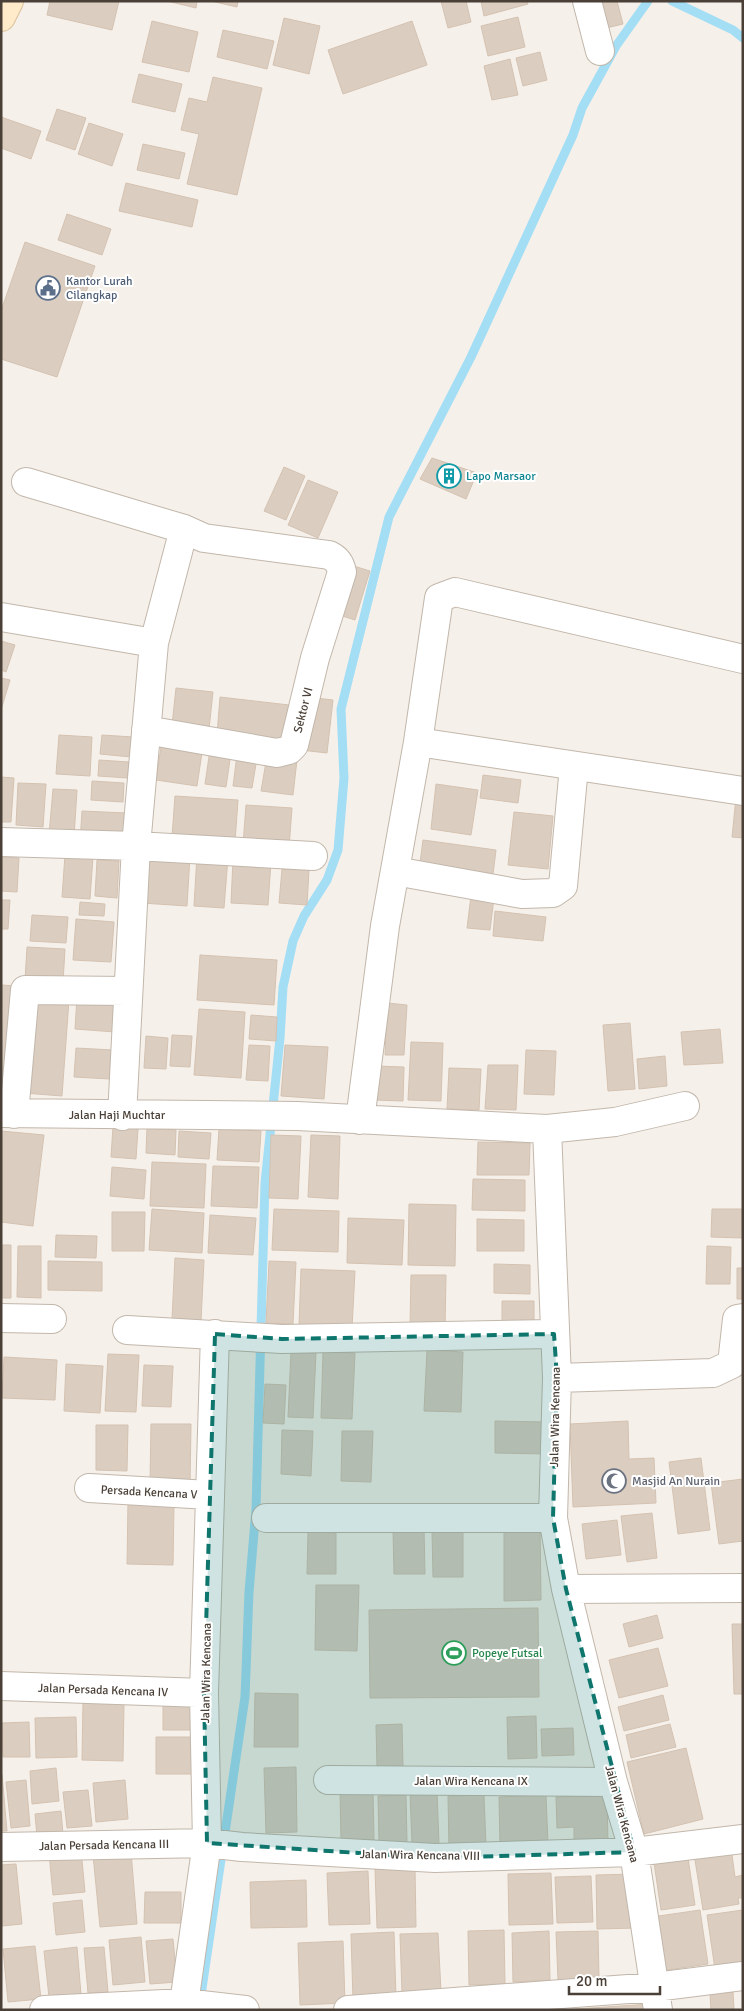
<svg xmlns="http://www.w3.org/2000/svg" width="744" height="2011" font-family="Signika,sans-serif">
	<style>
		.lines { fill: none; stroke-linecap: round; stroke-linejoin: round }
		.stream { stroke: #a3def5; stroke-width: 9 }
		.building { fill: #dbcec1; stroke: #d4c2b1 }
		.street-casing { stroke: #c2b7ab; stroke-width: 30 }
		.secondary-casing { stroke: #dbc199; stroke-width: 30 }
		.street { stroke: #fff; stroke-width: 28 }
		.secondary { stroke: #ffebca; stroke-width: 28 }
		.marked { fill: #0f766e; fill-opacity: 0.2; stroke: #0f766e; stroke-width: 4; stroke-dasharray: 10 6; stroke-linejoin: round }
		.labels { text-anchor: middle; stroke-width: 4; stroke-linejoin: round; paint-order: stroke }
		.service-label { font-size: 12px; fill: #4e5e75; stroke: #fff; text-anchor: start }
		.culture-label { font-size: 12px; fill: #0d838f; stroke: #fff; text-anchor: start }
		.street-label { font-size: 12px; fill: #4a4037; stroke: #fff }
		.worship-label { font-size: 12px; fill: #5b616d; stroke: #fff; text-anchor: start }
		.leisure-label { font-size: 12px; fill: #27864d; stroke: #fff; text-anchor: start }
	</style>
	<rect width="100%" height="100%" fill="#f6f0ea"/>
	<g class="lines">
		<path class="stream" d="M 672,1 L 733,30 L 743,38
			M 200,2002 L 245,1697 L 249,1592 L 256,1509 L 265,1183 L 280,1038 L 283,987 L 293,941 L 304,916 L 327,880 L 338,850 L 344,778 L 341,709 L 389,517 L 471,357 L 573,135 L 582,108 L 616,46 L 648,1"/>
	</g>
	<path class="building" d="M 50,1 L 119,1 L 112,30 L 47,15 Z
		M 167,1 L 197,1 L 196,8 Z
		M 211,1 L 238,1 L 237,7 Z
		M 441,1 L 466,1 L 471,22 L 448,28 Z
		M 481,1 L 527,1 L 528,4 L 484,16 Z
		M 599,1 L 617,1 L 623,24 L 598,30 Z
		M 518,17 L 525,47 L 488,56 L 481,26 Z
		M 284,18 L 320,26 L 309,74 L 273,65 Z
		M 152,21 L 198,32 L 189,72 L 142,62 Z
		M 412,21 L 427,65 L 343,94 L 328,50 Z
		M 223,30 L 274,41 L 267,69 L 217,57 Z
		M 540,52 L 547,80 L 523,86 L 516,58 Z
		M 510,59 L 518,95 L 492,100 L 484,66 Z
		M 139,74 L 182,84 L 175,112 L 132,102 Z
		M 213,77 L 262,88 L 237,195 L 187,184 L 199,134 L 181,130 L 189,98 L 207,102 Z
		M 57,109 L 86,118 L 75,150 L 46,140 Z
		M 1,117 L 41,131 L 31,159 L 1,148 Z
		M 89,123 L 123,134 L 112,166 L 78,154 Z
		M 143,144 L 185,153 L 179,179 L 137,170 Z
		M 126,183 L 198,200 L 192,227 L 119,211 Z
		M 67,214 L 111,229 L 102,255 L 58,240 Z
		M 25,242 L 95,266 L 57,377 L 1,359 L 1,311 Z
		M 432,458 L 477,473 L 466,499 L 420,479 Z
		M 284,467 L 305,476 L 286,520 L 264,511 Z
		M 308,480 L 338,492 L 318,538 L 288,525 Z
		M 347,564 L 370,571 L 355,620 L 330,612 Z
		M 1,641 L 15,645 L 6,672 L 1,670 Z
		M 1,678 L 10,680 L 1,710 Z
		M 176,688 L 213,692 L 209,729 L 172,725 Z
		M 220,697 L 289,705 L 285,742 L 217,735 Z
		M 307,697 L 333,700 L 327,753 L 301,750 Z
		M 59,735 L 92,737 L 90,776 L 56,774 Z
		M 102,735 L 133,737 L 131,757 L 100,754 Z
		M 162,741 L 203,746 L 197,786 L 156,780 Z
		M 210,750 L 231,753 L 226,787 L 205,784 Z
		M 237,755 L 257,758 L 252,788 L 233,786 Z
		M 267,756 L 297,760 L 293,795 L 261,791 Z
		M 99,760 L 129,762 L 128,778 L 98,776 Z
		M 483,775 L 521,780 L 518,803 L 480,798 Z
		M 1,777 L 14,778 L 11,822 L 1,822 Z
		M 92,781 L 124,783 L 123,802 L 91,800 Z
		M 18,783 L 46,784 L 43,827 L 16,825 Z
		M 436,784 L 478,790 L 471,835 L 431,829 Z
		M 53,789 L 77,790 L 74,837 L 49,835 Z
		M 175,796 L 238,800 L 235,842 L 172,837 Z
		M 736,798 L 743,799 L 743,838 L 732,837 Z
		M 246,805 L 292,808 L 289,848 L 243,845 Z
		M 82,811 L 126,813 L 124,845 L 80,842 Z
		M 514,812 L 553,816 L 548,869 L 508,865 Z
		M 423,840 L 496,850 L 493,874 L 420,863 Z
		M 145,853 L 190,856 L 187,906 L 142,903 Z
		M 65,855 L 93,857 L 90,899 L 62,897 Z
		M 197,855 L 228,857 L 224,908 L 194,906 Z
		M 1,857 L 19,858 L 17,892 L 1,891 Z
		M 97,860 L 119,861 L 117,898 L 95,896 Z
		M 233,860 L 271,862 L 268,905 L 231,903 Z
		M 282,869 L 309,870 L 307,905 L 279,903 Z
		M 471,896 L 494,898 L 490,930 L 467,928 Z
		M 1,900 L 10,900 L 8,929 L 1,929 Z
		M 80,902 L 105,904 L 104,916 L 79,915 Z
		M 495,911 L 546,917 L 543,941 L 493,936 Z
		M 32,915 L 68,917 L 66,943 L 30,941 Z
		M 76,919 L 114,922 L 111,962 L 73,960 Z
		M 27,947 L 65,949 L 63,982 L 25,980 Z
		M 200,955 L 277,960 L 274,1005 L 197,1000 Z
		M 1,985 L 18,986 L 11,1094 L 1,1093 Z
		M 30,997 L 69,1000 L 62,1096 L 24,1093 Z
		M 77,998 L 117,1001 L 115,1032 L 75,1029 Z
		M 387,1003 L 407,1005 L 404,1055 L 385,1055 Z
		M 199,1009 L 245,1012 L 241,1078 L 194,1075 Z
		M 251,1015 L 277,1017 L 276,1041 L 249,1039 Z
		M 630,1023 L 635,1089 L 608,1091 L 603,1025 Z
		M 720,1029 L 723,1063 L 684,1065 L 681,1032 Z
		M 172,1035 L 192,1036 L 190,1067 L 170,1066 Z
		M 146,1036 L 168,1038 L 166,1069 L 144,1068 Z
		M 411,1042 L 443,1043 L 441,1101 L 408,1100 Z
		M 249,1045 L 270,1046 L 268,1081 L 246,1080 Z
		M 285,1045 L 328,1047 L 324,1099 L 281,1096 Z
		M 76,1048 L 113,1050 L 110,1079 L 74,1077 Z
		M 526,1050 L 556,1051 L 554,1095 L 524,1094 Z
		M 665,1056 L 667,1086 L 639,1089 L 637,1059 Z
		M 488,1065 L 518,1065 L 516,1110 L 485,1109 Z
		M 375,1066 L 404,1067 L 403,1101 L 374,1100 Z
		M 449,1068 L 481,1069 L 479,1110 L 447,1109 Z
		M 113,1127 L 138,1129 L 136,1159 L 111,1157 Z
		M 147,1128 L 176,1130 L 175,1155 L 146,1153 Z
		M 219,1129 L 261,1131 L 259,1162 L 217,1160 Z
		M 1,1131 L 44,1135 L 33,1226 L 1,1222 Z
		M 179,1131 L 211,1133 L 209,1159 L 178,1157 Z
		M 271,1135 L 301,1136 L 298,1199 L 269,1198 Z
		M 311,1135 L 340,1136 L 338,1199 L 308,1197 Z
		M 478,1142 L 530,1143 L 529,1175 L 477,1175 Z
		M 152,1162 L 206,1164 L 204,1208 L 150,1206 Z
		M 213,1166 L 259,1167 L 257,1208 L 211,1206 Z
		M 112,1167 L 146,1170 L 144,1199 L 110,1196 Z
		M 473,1179 L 525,1180 L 525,1211 L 472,1210 Z
		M 409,1204 L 456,1205 L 455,1266 L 408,1265 Z
		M 152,1209 L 204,1213 L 202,1253 L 149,1250 Z
		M 274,1209 L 339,1211 L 338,1252 L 272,1250 Z
		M 712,1209 L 743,1209 L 743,1238 L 711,1237 Z
		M 112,1212 L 145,1212 L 144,1251 L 112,1251 Z
		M 210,1215 L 256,1218 L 253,1255 L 208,1253 Z
		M 348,1218 L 404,1220 L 402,1265 L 347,1263 Z
		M 477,1219 L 524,1220 L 524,1251 L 477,1251 Z
		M 56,1235 L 97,1236 L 96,1258 L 55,1257 Z
		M 1,1245 L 11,1245 L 11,1298 L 1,1298 Z
		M 18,1246 L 41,1246 L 41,1298 L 17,1297 Z
		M 707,1246 L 731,1247 L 730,1284 L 706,1284 Z
		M 175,1258 L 204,1260 L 201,1321 L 172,1319 Z
		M 48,1261 L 102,1262 L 102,1291 L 48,1290 Z
		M 269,1261 L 296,1262 L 293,1324 L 266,1323 Z
		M 494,1264 L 530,1265 L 530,1294 L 494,1293 Z
		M 737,1268 L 743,1268 L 743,1299 L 737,1299 Z
		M 301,1269 L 355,1271 L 352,1328 L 299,1326 Z
		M 411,1275 L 446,1275 L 445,1328 L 410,1327 Z
		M 502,1301 L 534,1301 L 534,1334 L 502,1333 Z
		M 427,1350 L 463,1352 L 461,1412 L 424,1411 Z
		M 291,1352 L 316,1353 L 313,1418 L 288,1417 Z
		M 323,1352 L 355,1353 L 352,1419 L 321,1418 Z
		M 108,1354 L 139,1355 L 136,1412 L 105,1411 Z
		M 4,1357 L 57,1360 L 55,1400 L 2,1398 Z
		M 66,1364 L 103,1366 L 100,1413 L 64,1411 Z
		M 144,1365 L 173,1366 L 171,1407 L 142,1406 Z
		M 265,1384 L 286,1385 L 284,1424 L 263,1423 Z
		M 495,1421 L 548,1422 L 546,1454 L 495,1453 Z
		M 628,1421 L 629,1459 L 654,1458 L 656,1503 L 573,1507 L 570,1424 Z
		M 151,1424 L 191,1424 L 190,1484 L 150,1484 Z
		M 96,1425 L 128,1425 L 127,1471 L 96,1470 Z
		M 282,1430 L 313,1431 L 311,1476 L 281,1474 Z
		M 342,1431 L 373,1431 L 371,1482 L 341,1481 Z
		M 701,1458 L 710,1530 L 678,1534 L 669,1462 Z
		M 743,1479 L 743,1541 L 719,1544 L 711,1483 Z
		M 128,1502 L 174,1503 L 173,1565 L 127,1564 Z
		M 652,1513 L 657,1558 L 627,1562 L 621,1516 Z
		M 617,1520 L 621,1555 L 586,1559 L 582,1524 Z
		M 504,1526 L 540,1526 L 541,1600 L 504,1601 Z
		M 424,1528 L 425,1574 L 394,1574 L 393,1529 Z
		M 432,1530 L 463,1530 L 463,1577 L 433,1577 Z
		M 308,1532 L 336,1533 L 336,1574 L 307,1574 Z
		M 316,1585 L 359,1585 L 357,1651 L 315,1650 Z
		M 538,1608 L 539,1697 L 370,1698 L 369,1610 Z
		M 657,1615 L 663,1638 L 629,1647 L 623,1624 Z
		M 732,1624 L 743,1624 L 743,1694 L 734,1694 Z
		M 658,1648 L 668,1686 L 619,1698 L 609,1660 Z
		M 255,1693 L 298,1694 L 298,1747 L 254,1747 Z
		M 663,1695 L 669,1720 L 624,1731 L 618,1707 Z
		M 83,1702 L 124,1702 L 123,1761 L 82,1760 Z
		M 163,1705 L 199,1705 L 199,1730 L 163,1730 Z
		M 536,1716 L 537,1758 L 508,1759 L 507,1717 Z
		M 76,1717 L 77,1757 L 36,1758 L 35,1718 Z
		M 29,1722 L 30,1757 L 3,1757 L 2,1723 Z
		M 402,1724 L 403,1766 L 377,1767 L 376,1725 Z
		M 670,1724 L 676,1747 L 631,1758 L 626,1735 Z
		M 573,1728 L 574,1755 L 542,1756 L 541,1729 Z
		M 156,1737 L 194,1737 L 193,1774 L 156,1774 Z
		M 686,1748 L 703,1819 L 644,1834 L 627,1762 Z
		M 296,1767 L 297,1832 L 266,1833 L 264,1768 Z
		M 56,1768 L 59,1801 L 32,1804 L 30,1771 Z
		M 2,1774 L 7,1831 L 1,1831 L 1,1774 Z
		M 26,1780 L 30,1826 L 11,1828 L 6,1782 Z
		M 125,1780 L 128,1819 L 96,1822 L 93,1783 Z
		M 88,1790 L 92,1826 L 67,1828 L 63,1792 Z
		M 373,1790 L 374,1840 L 341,1841 L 340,1791 Z
		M 410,1792 L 437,1792 L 439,1844 L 412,1845 Z
		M 406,1795 L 407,1842 L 379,1843 L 378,1796 Z
		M 484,1795 L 486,1847 L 449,1848 L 448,1796 Z
		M 546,1795 L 548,1845 L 500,1846 L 499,1797 Z
		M 581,1796 L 607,1796 L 608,1844 L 574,1846 L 574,1827 L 557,1828 L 556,1797 Z
		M 61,1811 L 63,1834 L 37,1836 L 35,1814 Z
		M 731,1848 L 735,1877 L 743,1875 L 743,1898 L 738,1898 L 739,1904 L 703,1910 L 694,1854 Z
		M 81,1850 L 85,1892 L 53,1895 L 49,1853 Z
		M 687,1851 L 695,1905 L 661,1910 L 653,1856 Z
		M 131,1852 L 137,1924 L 100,1927 L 93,1855 Z
		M 16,1864 L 22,1924 L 2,1926 L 1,1865 Z
		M 415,1868 L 416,1927 L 377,1928 L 375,1869 Z
		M 368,1871 L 370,1924 L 329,1925 L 327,1873 Z
		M 551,1873 L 553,1924 L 509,1925 L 508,1874 Z
		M 636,1874 L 637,1928 L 597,1929 L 596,1875 Z
		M 591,1876 L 593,1922 L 557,1923 L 555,1877 Z
		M 306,1880 L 307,1927 L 251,1928 L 250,1882 Z
		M 145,1892 L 181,1892 L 181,1923 L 144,1923 Z
		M 82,1900 L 85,1932 L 56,1935 L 53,1903 Z
		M 700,1910 L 708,1964 L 661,1971 L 652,1917 Z
		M 743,1910 L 743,1965 L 715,1969 L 707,1915 Z
		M 504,1930 L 505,1984 L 469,1985 L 468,1931 Z
		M 549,1931 L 550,1980 L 513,1982 L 512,1933 Z
		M 598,1931 L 599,1978 L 558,1980 L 556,1932 Z
		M 394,1932 L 396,1999 L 353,2000 L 351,1934 Z
		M 438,1933 L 441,1992 L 402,1993 L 400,1934 Z
		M 141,1937 L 145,1982 L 113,1985 L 109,1940 Z
		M 173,1939 L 177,1982 L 150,1984 L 146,1941 Z
		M 343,1941 L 345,2003 L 300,2005 L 298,1943 Z
		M 35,1946 L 41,1999 L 8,2002 L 3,1949 Z
		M 77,1947 L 81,1994 L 49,1997 L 44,1951 Z
		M 104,1947 L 108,1992 L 88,1993 L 84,1948 Z
		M 733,1992 L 734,2010 L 711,2010 L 710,1993 Z
		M 651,2004 L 652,2010 L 560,2010 Z"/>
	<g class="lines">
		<g class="street-casing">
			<path id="street" d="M 587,1 L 600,51
				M 26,482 L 184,529 L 204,538 L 329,555 C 337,559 340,563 342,572 L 315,658 L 294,745 L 289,750 L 277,753 L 146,730
				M 1,617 L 154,643
				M 418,742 L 743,791
				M 1,842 L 136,846 L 313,856
				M 395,871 L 522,894 L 553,893 L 563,886 L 574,766
				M 1,1113 L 297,1116 L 547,1129 L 557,1378 L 553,1518 L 566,1589 L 613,1782 L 634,1852 L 658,2010
				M 14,1114 L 25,990 L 128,991
				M 122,1116 L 136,846 L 154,643 L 184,529
				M 360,1120 L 385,926 L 418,742 L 439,598 L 455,592 L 743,659
				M 547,1129 L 615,1122 L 685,1106
				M 1,1318 L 52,1319
				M 127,1330 L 282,1339 L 554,1334
				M 557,1378 L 713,1373 L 732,1364 L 737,1319 L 743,1318
				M 89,1488 L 209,1495
				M 266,1518 L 553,1518
				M 566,1589 L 743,1588
				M 1,1686 L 204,1693
				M 328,1780 L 613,1782
				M 1,1847 L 207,1843 L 242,1847 L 435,1858 L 634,1852 L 743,1839
				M 44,2010 L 184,2003 L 245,2010
				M 183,2010 L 207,1843 L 204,1693 L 215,1334
				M 348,2010 L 655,1987 L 743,1976"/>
		</g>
		<g class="secondary-casing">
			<path id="secondary" d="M 1,17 L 9,1"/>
		</g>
		<use href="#street" class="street"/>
		<use href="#secondary" class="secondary"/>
	</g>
	<path class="marked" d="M 215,1334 L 282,1339 L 554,1334 L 557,1378 L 553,1518 L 566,1589 L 634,1852 L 435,1858 L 207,1843 L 204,1693 Z"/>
	<defs>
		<g id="civic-ring" transform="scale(1.25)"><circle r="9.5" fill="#fff" stroke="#5c6f8a" stroke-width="1.5"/><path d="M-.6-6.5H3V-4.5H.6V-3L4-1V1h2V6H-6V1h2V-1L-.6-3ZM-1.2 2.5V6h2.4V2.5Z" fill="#5c6f8a"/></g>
		<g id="building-ring" transform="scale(1.25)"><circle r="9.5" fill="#fff" stroke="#0f9aa8" stroke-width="1.5"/><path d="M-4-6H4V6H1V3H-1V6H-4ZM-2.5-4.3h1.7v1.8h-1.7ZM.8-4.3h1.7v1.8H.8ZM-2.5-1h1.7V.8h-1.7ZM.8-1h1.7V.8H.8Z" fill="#0f9aa8"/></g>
		<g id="mosque-ring" transform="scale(1.25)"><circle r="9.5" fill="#fff" stroke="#6b7280" stroke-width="1.5"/><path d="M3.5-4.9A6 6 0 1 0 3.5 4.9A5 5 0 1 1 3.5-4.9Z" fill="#6b7280"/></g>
		<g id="stadium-ring" transform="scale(1.25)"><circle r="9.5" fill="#fff" stroke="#2e9e5b" stroke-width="1.5"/><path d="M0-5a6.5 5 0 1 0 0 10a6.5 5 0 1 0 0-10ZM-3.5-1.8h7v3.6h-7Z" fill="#2e9e5b"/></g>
	</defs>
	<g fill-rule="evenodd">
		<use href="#civic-ring" x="48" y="288"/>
		<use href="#building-ring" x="449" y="476"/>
		<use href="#mosque-ring" x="614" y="1481"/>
		<use href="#stadium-ring" x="454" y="1653"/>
	</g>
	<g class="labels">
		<g class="service-label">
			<text x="66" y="285">Kantor Lurah<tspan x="66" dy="14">Cilangkap</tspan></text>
		</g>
		<g class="culture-label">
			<text x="466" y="480">Lapo Marsaor</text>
		</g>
		<g class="street-label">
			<text transform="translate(303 710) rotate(-76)" y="4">Sektor VI</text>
			<text x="117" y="1119">Jalan Haji Muchtar</text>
			<text transform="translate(555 1417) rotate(-89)" y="4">Jalan Wira Kencana</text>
			<text transform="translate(149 1492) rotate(3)" y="4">Persada Kencana V</text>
			<text transform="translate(206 1673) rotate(-89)" y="4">Jalan Wira Kencana</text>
			<text transform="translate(103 1690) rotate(2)" y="4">Jalan Persada Kencana IV</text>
			<text x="471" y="1785">Jalan Wira Kencana IX</text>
			<text transform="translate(622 1814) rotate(75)" y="4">Jalan Wira Kencana</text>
			<text transform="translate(104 1845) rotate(-1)" y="4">Jalan Persada Kencana III</text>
			<text transform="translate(420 1855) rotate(1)" y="4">Jalan Wira Kencana VIII</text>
		</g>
		<g class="worship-label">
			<text x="632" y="1485">Masjid An Nurain</text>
		</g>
		<g class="leisure-label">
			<text x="472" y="1657">Popeye Futsal</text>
		</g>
	</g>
	<rect width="744" height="2011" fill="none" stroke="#4a4037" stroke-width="5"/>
	<path d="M569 1986v8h91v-8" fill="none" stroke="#4a4037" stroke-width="2.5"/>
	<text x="576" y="1986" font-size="15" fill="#4a4037" stroke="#ffffff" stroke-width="4" paint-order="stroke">20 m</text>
</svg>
